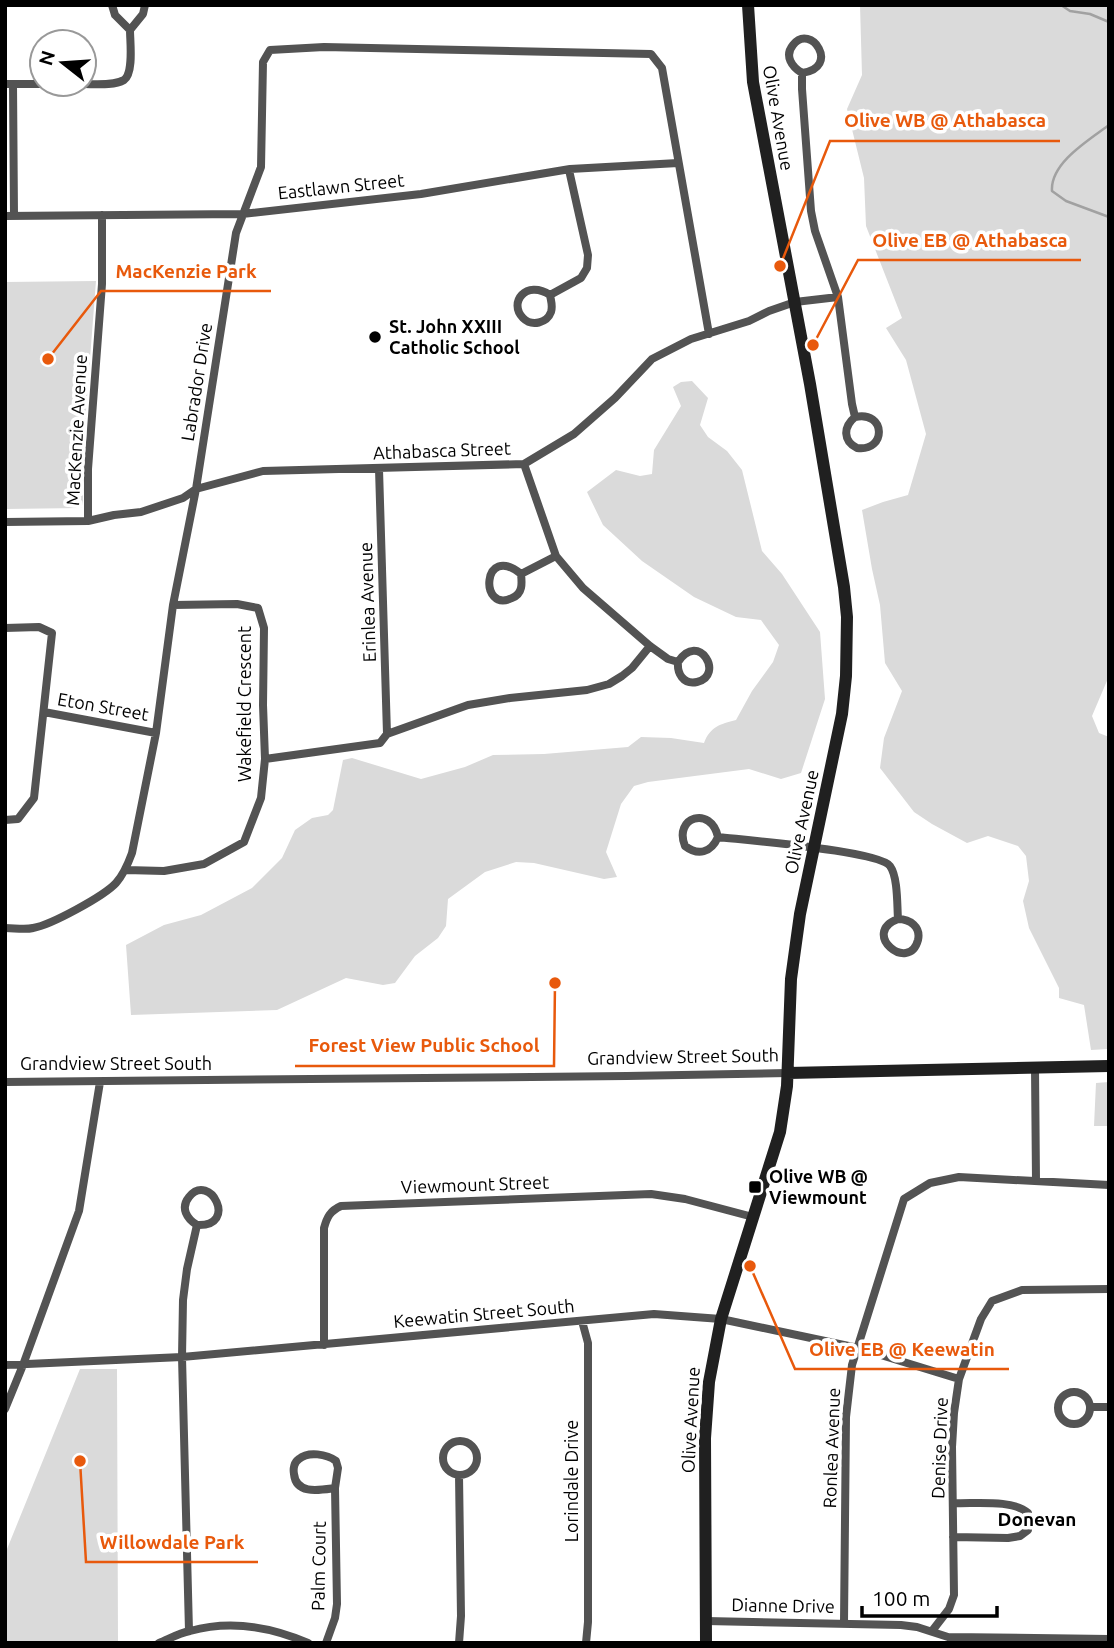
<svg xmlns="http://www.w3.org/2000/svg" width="1114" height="1648" font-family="Ubuntu,sans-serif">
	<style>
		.green { fill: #dadada }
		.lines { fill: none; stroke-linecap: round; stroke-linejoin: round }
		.stream { stroke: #a1a1a1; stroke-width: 2.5 }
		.street { stroke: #535353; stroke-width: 8 }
		.secondary { stroke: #202020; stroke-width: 12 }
		.poi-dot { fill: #000; stroke: #fff; stroke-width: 2.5 }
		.labels { text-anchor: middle; stroke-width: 7; stroke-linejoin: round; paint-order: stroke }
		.street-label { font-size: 18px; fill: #000; stroke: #fff }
		.poi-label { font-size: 18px; font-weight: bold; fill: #000; stroke: #fff; text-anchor: start }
		.neighbourhood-label { font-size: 19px; font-weight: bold; fill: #000; stroke: #fff }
		.leader { fill: none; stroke: #e8590c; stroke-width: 2.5 }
		.callout-dot { fill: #e8590c; stroke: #fff; stroke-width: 2.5 }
		.callout-label { font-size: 19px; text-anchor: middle; font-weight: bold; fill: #e8590c; stroke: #fff; stroke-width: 7; stroke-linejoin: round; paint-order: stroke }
	</style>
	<rect width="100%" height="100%" fill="#fff"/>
	<path class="green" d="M 860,5 L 1109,5 L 1109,676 L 1092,716 L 1099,733 L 1109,737 L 1109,1049 L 1091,1050 L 1084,1005 L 1059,998 L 1059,988 L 1029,928 L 1023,901 L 1029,881 L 1026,856 L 1018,846 L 988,836 L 967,843 L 932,824 L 914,812 L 880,768 L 884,738 L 902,691 L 885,663 L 880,605 L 872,569 L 862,510 L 883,502 L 908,495 L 926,434 L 906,360 L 886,328 L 902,318 L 866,226 L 864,178 L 847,109 L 862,75 Z
		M 96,281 L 84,436 L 83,503 L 81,508 L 5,509 L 5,282 Z
		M 692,381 L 708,398 L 700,425 L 708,437 L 727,451 L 742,470 L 762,551 L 782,574 L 820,632 L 825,699 L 801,773 L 781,779 L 749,769 L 648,782 L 634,786 L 621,804 L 606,852 L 617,877 L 604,879 L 534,863 L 516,862 L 485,872 L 448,899 L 446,926 L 438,938 L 415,956 L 395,983 L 383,985 L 346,978 L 277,1010 L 131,1015 L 126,945 L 164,925 L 201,915 L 252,888 L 282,858 L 295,830 L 312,818 L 328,815 L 333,810 L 343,760 L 352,758 L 421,779 L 465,767 L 493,755 L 544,754 L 628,747 L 641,737 L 671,738 L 704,743 C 710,727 720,724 736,720 L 752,691 L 773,662 L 779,645 L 761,620 L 736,617 L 694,597 L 642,561 L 603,525 L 587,492 L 616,470 L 640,476 L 652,474 L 654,450 L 681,406 L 673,387 L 681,382 Z
		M 1109,1082 L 1109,1126 L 1094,1126 L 1096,1083 Z
		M 80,1369 L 117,1369 L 118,1643 L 5,1643 L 5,1554 Z"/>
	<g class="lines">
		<path class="stream" d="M 1061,5 L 1070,11 L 1090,14 L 1109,22
			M 1109,125 C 1089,140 1050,163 1052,191 L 1066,201 L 1109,217
			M 1109,440 L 1109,447"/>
		<path class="street" d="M 112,5 L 115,15 L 130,30 L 143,14 L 145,5
			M 802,73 C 841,68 811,22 793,45 C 784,56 792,67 802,73 L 802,89 L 811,211 L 815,231 L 838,297 L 852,404 L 855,417 C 843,427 843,441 857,448 C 887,452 886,410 855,417
			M 5,84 L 42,84
			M 13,84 L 14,216
			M 84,84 C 95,84 114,86 124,80 C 134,73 130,42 130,30
			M 5,216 L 242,214 L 421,194 L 570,169 L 678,163
			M 550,295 C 526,279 508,303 523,318 C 532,327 547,323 551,312 C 553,306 551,301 550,295 L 581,278 L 587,268 L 588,255 L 569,170
			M 524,464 L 556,556 L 583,588 L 650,646 L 668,659 L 678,662 C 677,673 683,685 697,682 C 725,676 699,630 678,662
			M 379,469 L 387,734
			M 88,521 L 88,469 L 102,284 L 102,215
			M 5,522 L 88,521 L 114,515 L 141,512 L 183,498 L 196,489 L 263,471 L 524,464 L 574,434 L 615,398 L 652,359 L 691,339 L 749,321 L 769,311 L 795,302 L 838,297
			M 521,574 C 482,542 479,614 512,598 C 523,594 522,583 521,574 L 556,556
			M 5,628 L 39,627 L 52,633 L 34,798 L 18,819 L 5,820
			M 44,712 L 156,733
			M 265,759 L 380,743 L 387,734 L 468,705 L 510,698 L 587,690 L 609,684 L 622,676 L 632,668 L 650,646
			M 718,837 C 711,805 673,817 685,846 C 698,856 711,853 718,837 C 744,840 879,851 890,866 C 898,877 897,905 898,919 C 860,933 909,974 918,940 C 921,927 910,919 898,919
			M 126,870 L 164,871 L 204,864 L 244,842 L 261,798 L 265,759 L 263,705 L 264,628 L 258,608 L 237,604 L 173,605
			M 5,928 C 14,928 25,930 33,928 C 51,925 104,896 116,883 C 124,874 128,864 132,853 L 156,733 L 173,605 L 196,489 L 236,233 L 261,167 L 263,62 L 270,50 L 324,47 L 651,54 L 662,68 L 709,334
			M 1035,1068 L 1036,1181
			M 5,1082 L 627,1076 L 788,1073
			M 582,1321 L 588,1343 L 588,1622 L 586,1643
			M 324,1345 L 324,1228 C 327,1217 330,1211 341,1206 L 651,1194 L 685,1199 L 753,1217
			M 5,1365 L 182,1357 L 654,1314 L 721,1319 L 858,1348 L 959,1379
			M1058 1408a16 16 0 1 1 32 0a16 16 0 1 1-32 0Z
			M 1092,1407 L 1109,1407
			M 5,1409 L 23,1365 L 79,1211 L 100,1082
			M443 1458a17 17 0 1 1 34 0a17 17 0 1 1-34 0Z
			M 953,1537 L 1008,1538 L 1020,1536 L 1028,1530 L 1028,1513 C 1013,1499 974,1504 953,1503
			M 706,1621 L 901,1625 L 917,1627 L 948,1637 L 1109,1639
			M 844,1623 L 846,1417 L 852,1365 L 904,1199 L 930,1183 L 959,1177 L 1109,1185
			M 189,1631 L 182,1357 L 183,1300 L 187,1269 L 197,1225 C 187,1219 180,1208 189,1197 C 210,1171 239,1227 197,1225
			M 932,1631 L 949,1609 L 954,1595 L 952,1447 L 954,1413 L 959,1379 L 981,1319 L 992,1301 L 1022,1290 L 1109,1289
			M 159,1643 C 169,1639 179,1633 190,1631 C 230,1620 271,1627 308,1643
			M 326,1643 L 335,1618 L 337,1604 L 335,1488 L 338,1468 L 336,1461 C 327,1454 308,1451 299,1459 C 294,1462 293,1469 294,1474 C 296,1495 320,1490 335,1488
			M 459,1643 L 461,1616 L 459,1475"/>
		<path class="secondary" d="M 788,1073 L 1109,1066
			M 706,1643 L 705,1438 L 709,1382 L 721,1319 L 780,1132 L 787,1086 L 791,979 L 800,914 L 842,714 L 846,676 L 847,617 L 844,587 L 810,384 L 753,82 L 748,5"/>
	</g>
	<g class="poi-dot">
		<circle cx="375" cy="337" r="7"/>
		<rect x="748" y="1180" width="14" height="14" rx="3.5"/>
	</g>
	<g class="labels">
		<g class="street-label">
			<text transform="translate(778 118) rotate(80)" y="6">Olive Avenue</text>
			<text transform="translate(341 187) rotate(-6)" y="6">Eastlawn Street</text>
			<text transform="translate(197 382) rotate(-81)" y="6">Labrador Drive</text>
			<text transform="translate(77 430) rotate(-87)" y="6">MacKenzie Avenue</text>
			<text transform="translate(442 451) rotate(-2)" y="6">Athabasca Street</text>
			<text transform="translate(368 602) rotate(-92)" y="6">Erinlea Avenue</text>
			<text transform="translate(245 704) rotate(-90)" y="6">Wakefield Crescent</text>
			<text transform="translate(103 707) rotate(10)" y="6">Eton Street</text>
			<text transform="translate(802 822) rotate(-78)" y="6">Olive Avenue</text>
			<text transform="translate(683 1057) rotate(-1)" y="6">Grandview Street South</text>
			<text x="116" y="1070">Grandview Street South</text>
			<text transform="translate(475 1185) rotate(-2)" y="6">Viewmount Street</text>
			<text transform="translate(484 1314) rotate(-5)" y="6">Keewatin Street South</text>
			<text transform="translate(691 1420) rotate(-87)" y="6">Olive Avenue</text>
			<text transform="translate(832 1448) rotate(-88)" y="6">Ronlea Avenue</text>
			<text transform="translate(940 1448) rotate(-88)" y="6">Denise Drive</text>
			<text transform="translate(572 1481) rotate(-90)" y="6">Lorindale Drive</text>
			<text transform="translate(319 1566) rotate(-89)" y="6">Palm Court</text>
			<text transform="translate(783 1606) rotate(1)" y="6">Dianne Drive</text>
		</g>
		<g class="poi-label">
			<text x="389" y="333">St. John XXIII<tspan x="389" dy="21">Catholic School</tspan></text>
			<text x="769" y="1183">Olive WB @<tspan x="769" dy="21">Viewmount</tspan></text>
		</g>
		<g class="neighbourhood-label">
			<text x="1037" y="1526">Donevan</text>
		</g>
	</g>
	<path class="leader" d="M780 266L830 141H1060M813 345L858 260H1081M48 359L101 291H271M555 983L554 1066H295M750 1266L795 1369H1009M80 1461L86 1562H258"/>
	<g class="callout-dot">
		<circle cx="780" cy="266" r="7"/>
		<circle cx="813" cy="345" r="7"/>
		<circle cx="48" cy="359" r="7"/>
		<circle cx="555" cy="983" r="7"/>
		<circle cx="750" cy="1266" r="7"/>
		<circle cx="80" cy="1461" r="7"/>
	</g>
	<g class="callout-label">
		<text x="945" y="127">Olive WB @ Athabasca</text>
		<text x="970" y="247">Olive EB @ Athabasca</text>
		<text x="186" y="278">MacKenzie Park</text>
		<text x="424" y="1052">Forest View Public School</text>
		<text x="902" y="1356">Olive EB @ Keewatin</text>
		<text x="172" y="1549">Willowdale Park</text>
	</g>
	<rect width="1114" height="1648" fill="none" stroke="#000000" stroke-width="14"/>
	<g transform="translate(63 63) rotate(287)"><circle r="33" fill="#ffffff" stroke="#999999" stroke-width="2"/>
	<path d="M0-5L12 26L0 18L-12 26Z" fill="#000000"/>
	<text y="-10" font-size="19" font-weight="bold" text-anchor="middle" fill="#000000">N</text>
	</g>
	<path d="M862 1606v10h135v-10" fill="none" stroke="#000000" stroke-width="3.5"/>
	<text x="872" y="1606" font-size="21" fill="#000000" stroke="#ffffff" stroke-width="5" paint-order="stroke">100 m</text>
</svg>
